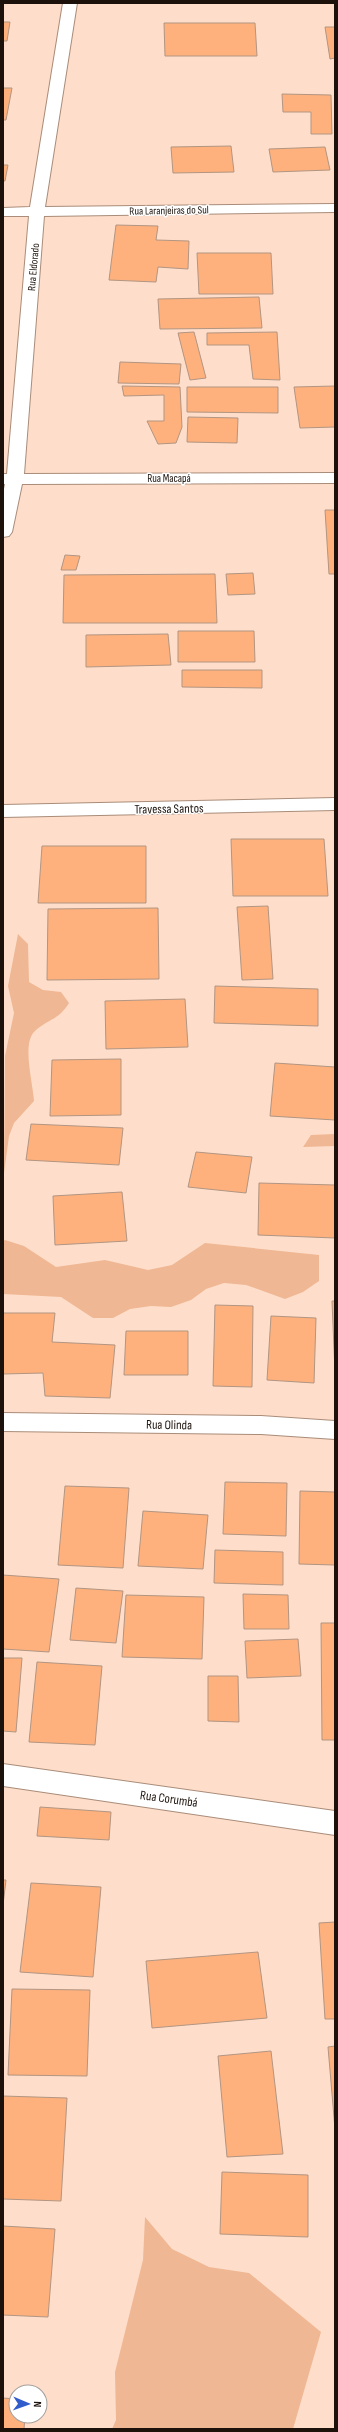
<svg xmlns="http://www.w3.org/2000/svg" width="338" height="2432" font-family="'Sofia Sans Condensed',sans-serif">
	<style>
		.green { fill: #efb793 }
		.building { fill: #feb17d; stroke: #b29582 }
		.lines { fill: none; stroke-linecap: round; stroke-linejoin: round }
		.minor-casing { stroke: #a98c79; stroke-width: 2 }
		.minor { fill: #fff; fill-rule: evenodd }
		.labels { text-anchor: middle; stroke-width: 3; stroke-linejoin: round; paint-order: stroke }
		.far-street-label { font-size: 11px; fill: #1c120b; stroke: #fff }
		.street-label { font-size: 13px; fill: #1c120b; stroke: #fff }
	</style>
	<rect width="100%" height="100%" fill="#fedeca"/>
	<path class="green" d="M 18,934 L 28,944 L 29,982 L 43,990 L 61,992 L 69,1003 C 58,1021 47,1019 34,1032 C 22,1045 33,1083 34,1101 L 14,1123 L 9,1136 L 4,1173 L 5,1056 L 14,1013 L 8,986 Z
		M 335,1134 L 335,1146 L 303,1147 L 311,1135 Z
		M 5,1240 L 24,1246 L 56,1267 L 105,1260 L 148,1270 L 172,1265 L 205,1243 L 319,1255 L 319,1281 L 303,1292 L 285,1299 L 246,1285 L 224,1283 L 206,1289 L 191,1300 L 171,1307 L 151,1306 L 130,1309 L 113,1318 L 93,1318 L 61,1297 L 3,1294 L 3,1241 Z
		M 145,2217 L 172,2249 L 209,2267 L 249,2273 L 321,2332 L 293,2429 L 112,2429 L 116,2420 L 115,2372 L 143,2260 Z"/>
	<path class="building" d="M 3,22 L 10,22 L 7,41 L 3,41 Z
		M 164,23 L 255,23 L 257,56 L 165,56 Z
		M 325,27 L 335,27 L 335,58 L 330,59 Z
		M 3,88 L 12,88 L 6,120 L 3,120 Z
		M 282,94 L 331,95 L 332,134 L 311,134 L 311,112 L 283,112 Z
		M 231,146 L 234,172 L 173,173 L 171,147 Z
		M 325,147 L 330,170 L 273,172 L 269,149 Z
		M 3,165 L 8,165 L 5,181 L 3,181 Z
		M 116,225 L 158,226 L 156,240 L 189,241 L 188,269 L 158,267 L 156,282 L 109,280 Z
		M 197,253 L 271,253 L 273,294 L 199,294 Z
		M 259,297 L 262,328 L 160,329 L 158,299 Z
		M 194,332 L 206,378 L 190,380 L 178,333 Z
		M 277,332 L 280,380 L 253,379 L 249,345 L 207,345 L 207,333 Z
		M 120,362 L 181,364 L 179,384 L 118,383 Z
		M 122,386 L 180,387 L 182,427 L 176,443 L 158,444 L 147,421 L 164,421 L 164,395 L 124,396 Z
		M 335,386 L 335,427 L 300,428 L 294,387 Z
		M 187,387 L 278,387 L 278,413 L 187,412 Z
		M 188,417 L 238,418 L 237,443 L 187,442 Z
		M 325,510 L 335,510 L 335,574 L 329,574 Z
		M 65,555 L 80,556 L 76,570 L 61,570 Z
		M 253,573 L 255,594 L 228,595 L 226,574 Z
		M 215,574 L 217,623 L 63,623 L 64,575 Z
		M 178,631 L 254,631 L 255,662 L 178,662 Z
		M 168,634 L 171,665 L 86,667 L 86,635 Z
		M 182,670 L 262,670 L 262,688 L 182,687 Z
		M 231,839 L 324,839 L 328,896 L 233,896 Z
		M 42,846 L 146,846 L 146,903 L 38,903 Z
		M 268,906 L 273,979 L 242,980 L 237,907 Z
		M 158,908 L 159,979 L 47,980 L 48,909 Z
		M 215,986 L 318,989 L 318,1026 L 214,1023 Z
		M 185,999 L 188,1047 L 106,1049 L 105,1001 Z
		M 121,1059 L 121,1115 L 50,1116 L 52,1060 Z
		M 275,1063 L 335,1067 L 335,1120 L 270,1116 Z
		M 31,1124 L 123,1128 L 119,1165 L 26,1160 Z
		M 196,1152 L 252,1157 L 246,1193 L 188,1187 Z
		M 259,1183 L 335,1185 L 335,1238 L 258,1235 Z
		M 122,1192 L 127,1241 L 55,1245 L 53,1196 Z
		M 332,1301 L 335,1301 L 335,1372 Z
		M 215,1305 L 253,1306 L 252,1387 L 213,1386 Z
		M 3,1313 L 55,1313 L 52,1342 L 115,1345 L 110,1398 L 45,1396 L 43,1373 L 3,1374 Z
		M 271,1316 L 316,1318 L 314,1383 L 267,1380 Z
		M 126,1331 L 188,1331 L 188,1375 L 124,1375 Z
		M 225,1482 L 287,1483 L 286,1536 L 223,1534 Z
		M 65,1486 L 129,1488 L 123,1568 L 58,1565 Z
		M 300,1491 L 335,1492 L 335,1565 L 299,1564 Z
		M 143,1511 L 208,1515 L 203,1569 L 138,1566 Z
		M 215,1550 L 283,1552 L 283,1585 L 214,1583 Z
		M 3,1575 L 59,1579 L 49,1652 L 3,1649 Z
		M 76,1588 L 123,1591 L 116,1643 L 70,1640 Z
		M 243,1594 L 288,1595 L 289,1629 L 244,1629 Z
		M 126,1595 L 204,1597 L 202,1659 L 122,1657 Z
		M 321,1623 L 335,1623 L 335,1740 L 322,1740 Z
		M 298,1639 L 301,1676 L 247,1678 L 245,1641 Z
		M 3,1658 L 22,1658 L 16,1732 L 3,1731 Z
		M 37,1662 L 102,1666 L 95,1745 L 29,1742 Z
		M 208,1676 L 238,1676 L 239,1722 L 208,1721 Z
		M 40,1807 L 111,1812 L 109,1840 L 37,1836 Z
		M 3,1880 L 6,1880 L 3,1905 Z
		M 31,1883 L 101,1887 L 93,1977 L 20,1972 Z
		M 335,1922 L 335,2019 L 325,2019 L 319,1923 Z
		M 258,1952 L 267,2018 L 152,2028 L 146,1961 Z
		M 12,1989 L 90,1990 L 87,2076 L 8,2075 Z
		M 335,2046 L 335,2129 L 328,2047 Z
		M 271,2051 L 283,2154 L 227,2157 L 218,2056 Z
		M 3,2096 L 67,2098 L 61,2201 L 3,2199 Z
		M 222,2172 L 308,2175 L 308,2237 L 220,2234 Z
		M 3,2226 L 55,2229 L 48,2317 L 3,2315 Z
		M 3,2398 L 16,2399 L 16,2416 L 25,2416 L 24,2429 L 3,2429 Z"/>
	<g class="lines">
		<g class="minor-casing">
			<path id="minor" d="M 63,3 L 77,3 L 45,207 L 335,204 L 335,212 L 44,216 L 24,474 L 335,473 L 335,483 L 22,484 L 12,532 L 9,536 L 3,537 L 3,494 L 5,484 L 3,484 L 3,474 L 7,474 L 29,216 L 3,216 L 3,208 L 30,207 Z
				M 335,798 L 335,810 L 3,817 L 3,805 Z
				M 3,1413 L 261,1416 L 335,1421 L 335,1439 L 261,1434 L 3,1431 Z
				M 3,1764 L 335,1811 L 335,1835 L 3,1786 Z"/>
		</g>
		<use href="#minor" class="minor"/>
	</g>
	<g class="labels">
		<g class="far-street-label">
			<text transform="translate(169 210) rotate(-1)" y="4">Rua Laranjeiras do Sul</text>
			<text transform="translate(33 267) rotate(-85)" y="4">Rua Eldorado</text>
			<text x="169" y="482">Rua Macapá</text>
		</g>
		<g class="street-label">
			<text transform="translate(169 808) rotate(-1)" y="5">Travessa Santos</text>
			<text transform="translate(169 1424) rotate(1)" y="5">Rua Olinda</text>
			<text transform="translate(169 1798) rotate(8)" y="5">Rua Corumbá</text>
		</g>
	</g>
	<rect width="338" height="2432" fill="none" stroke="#1c120b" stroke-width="8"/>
	<g transform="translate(28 2404) rotate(92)"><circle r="19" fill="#ffffff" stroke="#a4a09d"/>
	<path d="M0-3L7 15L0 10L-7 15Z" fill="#315ccb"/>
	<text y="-6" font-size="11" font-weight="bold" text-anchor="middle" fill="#1c120b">N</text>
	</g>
</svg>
